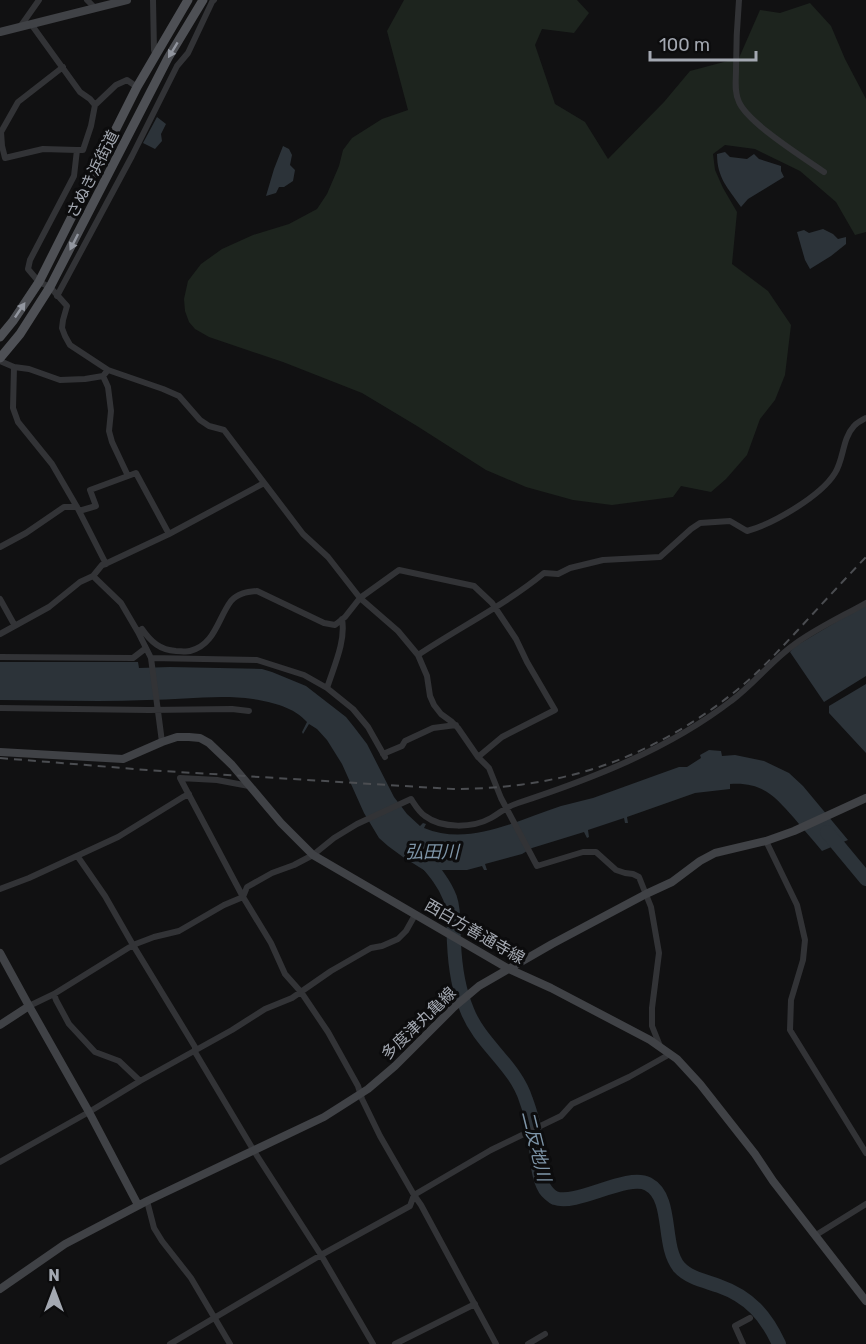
<svg xmlns="http://www.w3.org/2000/svg" width="866" height="1344" font-family="Rubik,'Noto Sans JP',sans-serif">
	<style>
		.green { fill: #1d241e }
		.water { fill: #2c3339 }
		.lines { fill: none; stroke-linecap: round; stroke-linejoin: round }
		.river { stroke: #2c3339; stroke-width: 14 }
		.street { stroke: #323336; stroke-width: 6 }
		.secondary { stroke: #404246; stroke-width: 8 }
		.primary { stroke: #4e5055; stroke-width: 9 }
		.rail { stroke: #4b4d51; stroke-width: 2; stroke-dasharray: 8 6; stroke-linecap: butt }
		.oneway { fill: #92969f }
		.labels { text-anchor: middle; stroke-width: 6; stroke-linejoin: round; paint-order: stroke }
		.street-label { font-size: 16px; fill: #a3a8b1; stroke: #0c0c0d }
		.water-label { font-size: 18px; font-style: italic; fill: #7e95a8; stroke: #0c0c0d }
	</style>
	<rect width="100%" height="100%" fill="#111112"/>
	<path class="green" d="M 404,0 L 577,0 L 589,13 L 574,33 L 542,29 L 535,45 L 555,104 L 585,122 L 608,159 L 664,102 L 690,71 L 739,58 L 760,10 L 780,13 L 810,3 L 831,26 L 845,59 L 866,99 L 866,232 L 855,235 L 836,202 L 800,171 L 755,149 L 725,145 L 713,154 L 715,170 L 723,188 L 737,212 L 732,264 L 768,291 L 791,325 L 785,375 L 775,400 L 760,419 L 747,455 L 726,479 L 711,492 L 681,486 L 673,497 L 612,505 L 573,500 L 526,487 L 486,470 L 417,426 L 362,393 L 283,362 L 209,337 L 195,329 L 189,322 L 185,311 L 184,299 L 188,281 L 201,264 L 222,249 L 253,235 L 289,224 L 317,209 L 327,194 L 339,166 L 343,150 L 352,138 L 382,119 L 408,110 L 387,31 Z"/>
	<path class="water" d="M 157,117 L 166,124 L 161,134 L 162,141 L 155,149 L 143,143 Z
		M 283,146 L 289,149 L 292,155 L 290,165 L 295,170 L 293,181 L 284,187 L 279,187 L 276,193 L 266,196 L 274,169 Z
		M 725,152 L 730,157 L 747,159 L 754,154 L 759,159 L 781,166 L 781,171 L 784,177 L 748,199 L 741,207 C 728,188 717,178 717,154 Z
		M 823,229 L 833,234 L 838,239 L 846,237 L 846,244 L 831,256 L 810,269 L 805,260 L 797,232 L 804,230 L 809,233 Z
		M 866,604 L 866,676 L 824,702 L 790,652 L 794,647 Z
		M 0,662 L 138,662 L 139,668 L 170,667 L 262,669 L 272,672 L 306,686 L 346,717 L 354,727 L 367,744 L 394,797 L 407,814 L 420,826 L 423,823 L 426,824 L 424,828 C 469,847 518,820 561,806 C 572,803 582,801 593,798 C 622,788 650,777 679,767 L 687,767 L 701,758 L 700,755 L 709,750 L 721,751 L 722,756 L 735,755 L 764,761 L 789,773 L 803,786 L 848,840 L 822,851 C 813,840 803,829 794,818 C 774,795 762,782 730,784 L 730,789 L 695,793 L 627,817 L 628,823 L 625,823 L 624,818 L 588,830 L 589,837 L 587,838 L 584,832 L 532,848 L 522,854 L 485,864 L 487,870 L 484,870 L 482,866 L 467,870 L 444,870 L 427,872 L 403,857 L 388,846 L 379,838 L 364,813 L 342,764 L 327,740 L 317,729 L 309,724 L 303,734 L 302,732 L 307,722 C 294,707 272,702 253,699 C 218,694 182,700 147,700 C 98,702 49,700 0,700 Z
		M 866,684 L 866,753 L 829,713 L 829,706 Z"/>
	<g class="lines">
		<path class="river" d="M 827,832 L 866,879
			M 422,857 C 433,870 444,882 450,898 C 455,912 453,929 454,943 C 455,967 458,988 467,1010 C 480,1044 515,1065 526,1100 C 529,1108 531,1115 533,1122 C 537,1141 535,1173 545,1189 C 547,1192 552,1197 555,1198 C 577,1206 627,1173 648,1184 C 674,1198 661,1245 679,1267 C 689,1278 705,1281 719,1286 C 750,1297 766,1316 779,1344"/>
		<path class="street" d="M 87,0 L 95,8
			M 153,0 L 154,50 L 156,56
			M 739,0 C 737,23 736,46 736,70 C 736,80 734,92 739,102 C 748,123 804,158 824,172
			M 31,24 L 80,92 L 90,99 L 95,105
			M 20,27 L 39,0
			M 137,87 L 127,80 L 116,85 L 95,105 L 91,126 L 83,150 L 77,150 L 74,176 L 30,260 L 28,269 L 39,282 L 50,287 L 67,306 L 63,320 L 62,328 L 65,336 L 70,345 L 108,370 L 163,389 L 179,396 L 200,420 L 209,426 L 224,430 L 303,534 L 328,557 L 360,598 L 398,631 L 418,655 L 427,676 L 430,696 L 434,705 L 441,714 L 452,722 L 458,728 L 478,757 L 489,768 L 501,798 L 537,866 L 583,852 L 596,852 L 616,870 L 625,873 L 633,874 L 639,877 L 651,907 L 659,953 L 652,1008 L 652,1026 L 660,1046
			M 1,145 L 2,146 L 5,158 L 43,149 L 77,150
			M 2,146 L 1,132 L 18,102 L 63,67
			M 57,296 L 132,156 L 177,66 L 188,53 L 212,2 L 214,0
			M 0,361 L 14,367 L 29,369 L 60,380 L 85,379 L 103,376 L 108,370
			M 103,376 L 108,387 L 111,411 L 109,431 L 112,442 L 128,476
			M 79,511 L 96,506 L 90,490 L 136,473 L 169,534
			M 0,547 L 26,533 L 64,507 L 77,507
			M 103,565 L 169,534 L 264,483
			M 93,576 L 121,603 L 138,632 L 151,658 L 162,742
			M 0,599 L 15,626
			M 138,632 L 142,629 C 151,642 160,650 176,651 C 181,651 186,652 190,651 C 215,645 218,618 231,601 C 238,593 247,592 257,591 L 324,623 L 335,625 L 345,617 L 360,598 L 399,570 L 474,586 L 492,603 L 516,639 L 527,662 L 555,710 L 502,737 L 478,757
			M 0,634 L 49,607 L 80,582 L 93,576 L 102,565 L 106,564 L 77,507 L 52,464 L 18,422 L 13,408 L 14,367
			M 418,655 C 460,627 505,605 544,573 L 558,574 L 570,568 L 603,560 L 660,557 L 691,529 L 700,523 L 730,521 L 747,531 C 773,524 821,496 835,473 C 844,459 842,439 854,426 C 857,423 862,420 866,418
			M 0,657 L 133,658 L 146,648
			M 151,658 L 257,660 L 304,675 L 327,688 L 353,709 L 368,727 L 385,757
			M 327,688 C 334,666 346,641 342,619
			M 0,708 L 149,710 L 232,709 L 249,711
			M 383,754 L 402,746 L 405,741 L 433,728 L 456,725
			M 249,786 L 217,780 L 180,778 L 243,897 L 271,943 L 285,974 L 301,992 L 328,1032 L 358,1086 L 362,1099 L 380,1136 L 414,1195 L 421,1205 L 496,1344
			M 766,841 L 797,905 L 805,940 L 803,960 L 791,1000 L 790,1030 L 866,1153
			M 78,857 L 105,896 L 133,945 L 195,1047 L 195,1052 L 254,1151 L 321,1255 L 373,1344
			M 0,889 L 29,878 L 118,837 L 183,797 L 189,794
			M 54,994 L 56,1000 L 69,1024 L 95,1052 L 119,1061 L 140,1081
			M 29,1006 L 54,994 L 133,945 L 154,937 L 179,931 L 224,905 L 243,897 L 247,887 L 272,873 L 294,865 L 313,855 L 334,838 L 357,824 L 411,799 C 415,805 419,812 425,816 C 442,829 473,828 491,818 C 502,812 505,807 518,803 C 591,779 669,749 731,701 C 754,684 772,660 795,644 C 817,628 843,616 866,603
			M 0,1162 L 89,1112 L 140,1081 L 232,1030 L 265,1009 L 292,998 L 331,971 L 371,948 L 382,946 L 398,939 L 406,931 L 415,915
			M 147,1201 L 154,1228 L 162,1241 L 191,1278 L 230,1344
			M 816,1235 L 866,1204
			M 170,1344 L 321,1255 L 410,1206 L 414,1195 L 491,1150 L 561,1116 L 572,1104 L 629,1077 L 670,1054
			M 395,1344 L 475,1304
			M 528,1344 L 545,1334
			M 743,1344 L 735,1326 L 750,1318"/>
		<path class="secondary" d="M 0,32 L 127,0
			M 0,752 L 123,759 L 162,742 L 177,737 L 189,737 L 200,738 L 209,743 L 232,765 L 281,823 L 313,855 L 509,969 L 551,988 L 650,1040 L 677,1059 L 700,1084 L 755,1154 L 773,1181 L 866,1301
			M 0,953 L 29,1006 L 0,1025
			M 29,1006 L 89,1112 L 138,1205
			M 0,1289 L 65,1244 L 147,1201 L 324,1117 L 368,1089 L 395,1066 L 454,1007 L 479,986 L 552,944 L 646,894 L 672,882 L 700,861 L 715,853 L 766,841 L 794,831 L 866,798"/>
		<path class="primary" d="M 0,337 L 13,321 L 39,282 L 137,87 L 188,0
			M 0,358 L 20,334 L 50,287 L 168,58 L 203,0"/>
		<path class="rail" d="M 0,758 L 147,770 L 453,789 C 500,789 548,783 593,769 C 647,752 699,722 743,685 C 763,668 780,649 798,630 C 820,606 843,581 866,557"/>
	</g>
	<defs><path id="oneway-solid" d="M-6-.8H1V-3.2L6.5 0L1 3.2V.8H-6Z" transform="scale(1.5)"/></defs>
	<g class="oneway">
		<use href="#oneway-solid" transform="translate(173 50) rotate(121)"/>
		<use href="#oneway-solid" transform="translate(74 242) rotate(117)"/>
		<use href="#oneway-solid" transform="translate(20 310) rotate(-56)"/>
	</g>
	<g class="labels">
		<g class="street-label">
			<text transform="translate(92 174) rotate(-63)" y="6">さぬき浜街道</text>
			<text transform="translate(475 931) rotate(30)" y="6">西白方善通寺線</text>
			<text transform="translate(418 1023) rotate(-44)" y="6">多度津丸亀線</text>
		</g>
		<g class="water-label">
			<text x="432" y="858">弘田川</text>
			<text transform="translate(536 1146) rotate(76)" y="6">二反地川</text>
		</g>
	</g>
	<g transform="translate(54 1290)" stroke="#0c0c0d" stroke-width="4.5" paint-order="stroke">
	<path d="M0-4.5L10 22L0 15L-10 22Z" fill="#a3a8b1"/>
	<text y="-9" font-size="16" font-weight="bold" text-anchor="middle" fill="#a3a8b1">N</text>
	</g>
	<path d="M650 51v9h106v-9" fill="none" stroke="#a3a8b1" stroke-width="3"/>
	<text x="659" y="51" font-size="18" fill="#a3a8b1" stroke="#0c0c0d" stroke-width="4.5" paint-order="stroke">100 m</text>
</svg>
